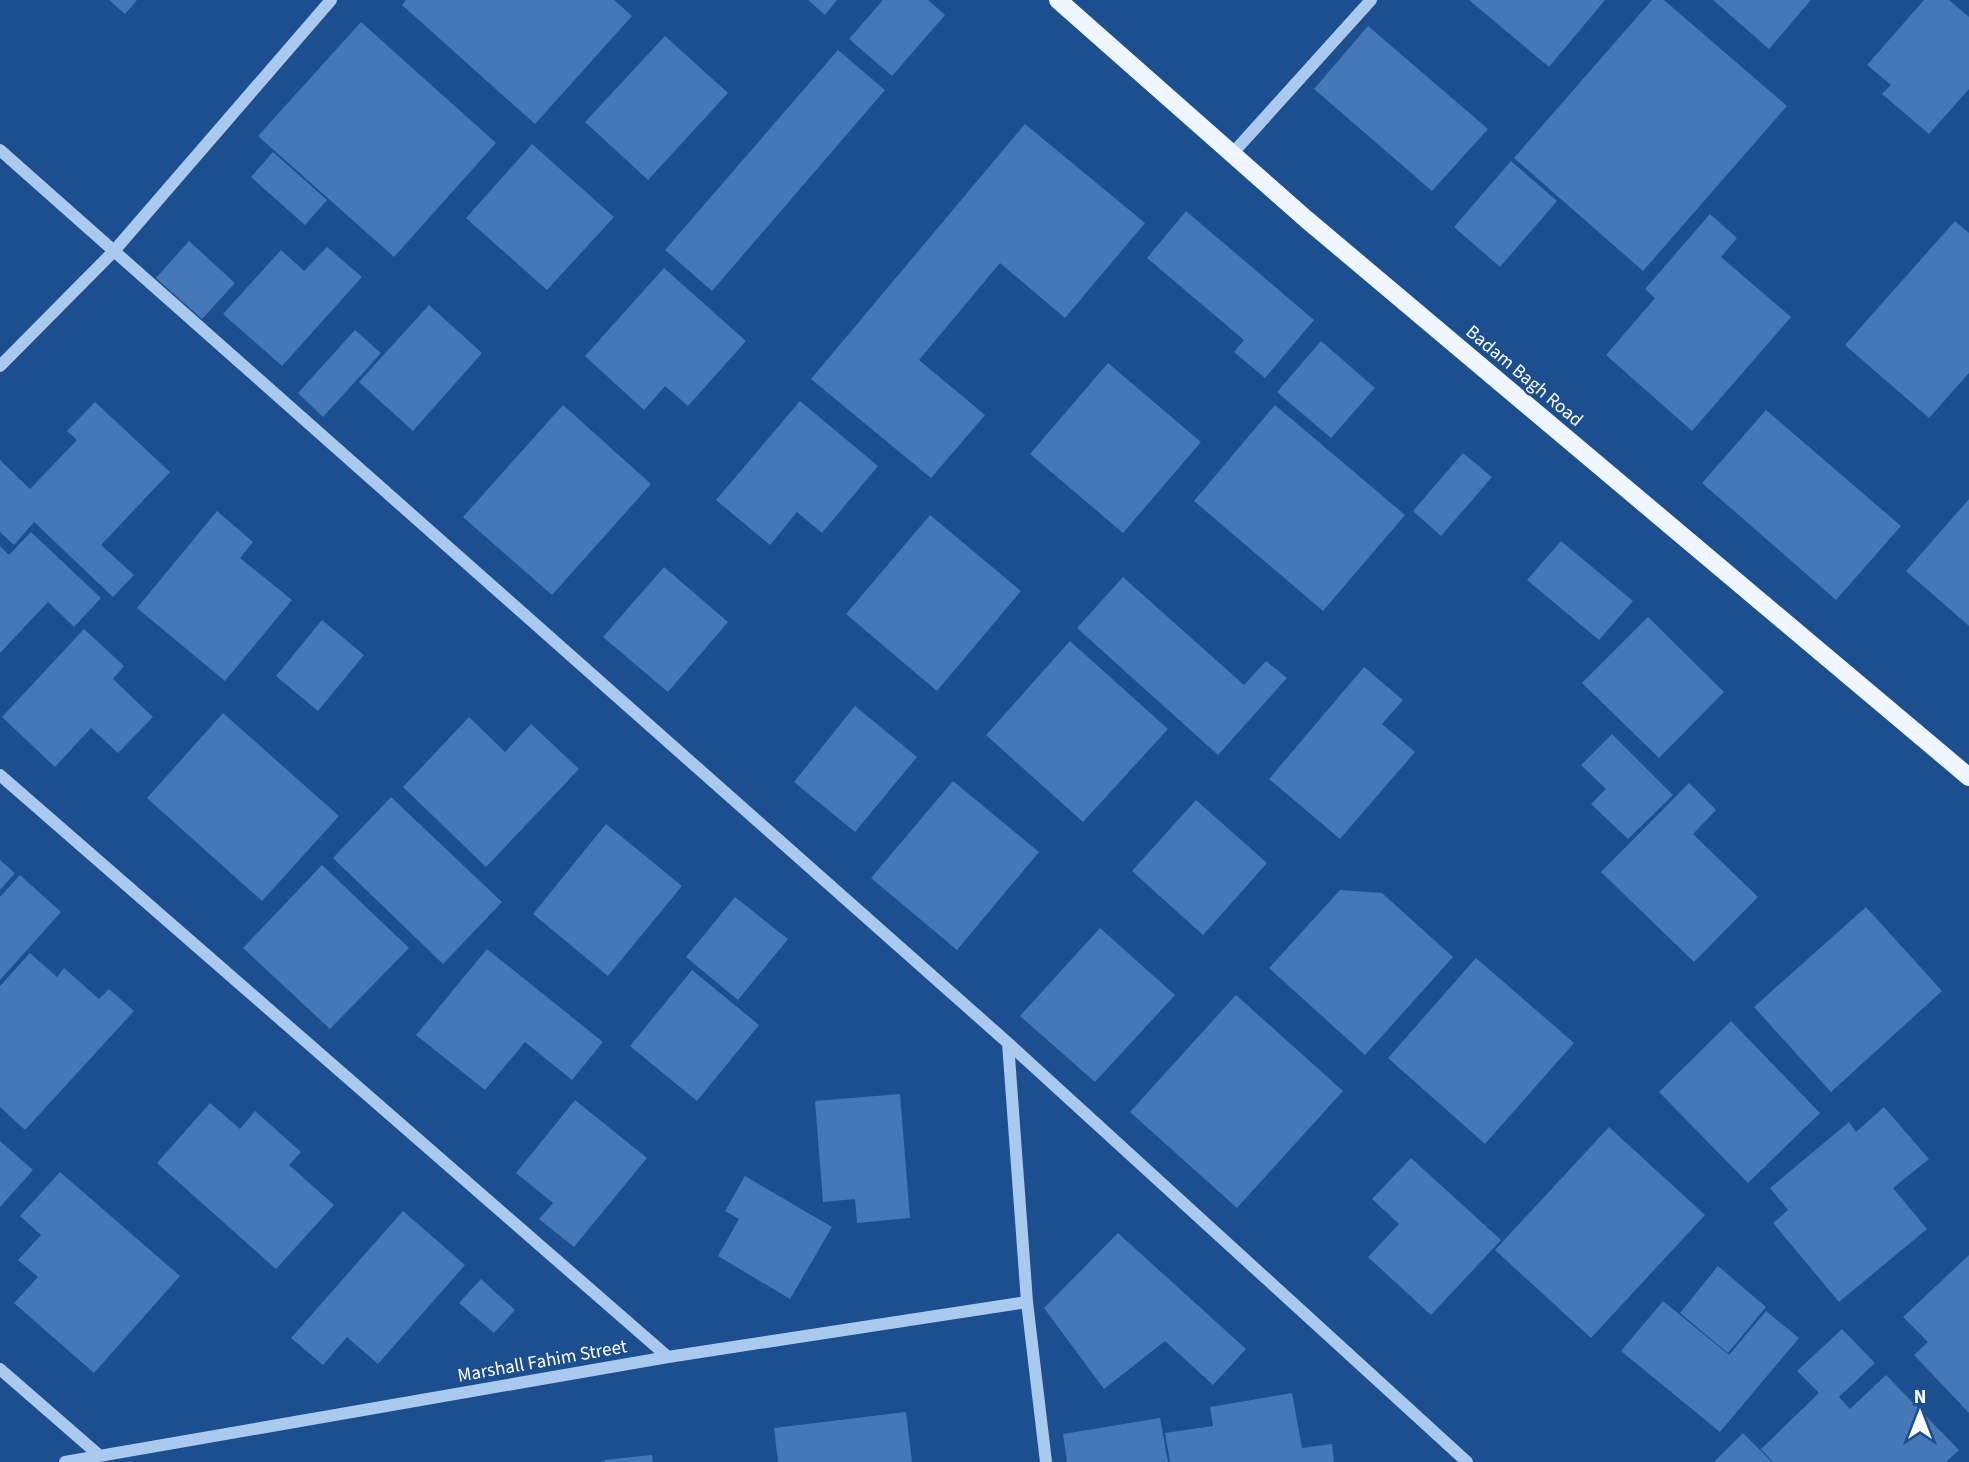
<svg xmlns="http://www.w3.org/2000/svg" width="1969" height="1462" font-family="'Source Sans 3',sans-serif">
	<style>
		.building { fill: #4478b7 }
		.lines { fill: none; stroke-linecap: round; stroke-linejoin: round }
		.minor { stroke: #a9c9ee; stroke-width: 12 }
		.major { stroke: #f0f6ff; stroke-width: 18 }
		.labels { text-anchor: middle; stroke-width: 5; stroke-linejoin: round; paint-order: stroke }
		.street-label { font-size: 19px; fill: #fff; stroke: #1b4f8f }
	</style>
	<rect width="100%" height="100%" fill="#1b4f8f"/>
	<path class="building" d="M 109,0 L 137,0 L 125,14 Z
		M 406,0 L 614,0 L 632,16 L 535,124 L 402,5 Z
		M 808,0 L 837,0 L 825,15 Z
		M 883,0 L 928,0 L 945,15 L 892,76 L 849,39 Z
		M 1469,0 L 1605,0 L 1549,67 Z
		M 1652,0 L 1664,0 L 1787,106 L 1643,271 L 1514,158 Z
		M 1713,0 L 1811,0 L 1769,49 Z
		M 1924,0 L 1949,0 L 1969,17 L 1969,89 L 1929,134 L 1882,94 L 1891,85 L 1867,65 Z
		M 361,22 L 496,143 L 394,257 L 258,136 Z
		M 1368,26 L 1488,129 L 1432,191 L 1314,89 Z
		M 665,36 L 728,93 L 648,180 L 585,122 Z
		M 838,50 L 885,90 L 712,291 L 665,250 Z
		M 1025,124 L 1145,223 L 1065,318 L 1000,263 L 919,360 L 985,415 L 931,478 L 811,379 Z
		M 532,144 L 614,217 L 547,290 L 466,218 Z
		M 273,152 L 327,200 L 305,225 L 251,177 Z
		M 1511,161 L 1557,201 L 1500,267 L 1454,227 Z
		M 1186,211 L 1314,320 L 1265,378 L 1234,352 L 1244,340 L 1147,258 Z
		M 1710,214 L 1737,238 L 1721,257 L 1791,317 L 1692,431 L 1606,355 L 1655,298 L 1645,289 Z
		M 1955,221 L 1969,233 L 1969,373 L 1929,418 L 1845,345 Z
		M 189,241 L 235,283 L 202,319 L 156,278 Z
		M 327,247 L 362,277 L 282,366 L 223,314 L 281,250 L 304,271 Z
		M 664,268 L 746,341 L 688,406 L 665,386 L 644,410 L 585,356 Z
		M 429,305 L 482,353 L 413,431 L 359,382 Z
		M 355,330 L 381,353 L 323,417 L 298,393 Z
		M 1321,341 L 1375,388 L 1331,438 L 1277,392 Z
		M 1108,363 L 1201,442 L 1123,533 L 1030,454 Z
		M 800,401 L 878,466 L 822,533 L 797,512 L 770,545 L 716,500 Z
		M 95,402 L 170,472 L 101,545 L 134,575 L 113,597 L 34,522 L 14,545 L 0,532 L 0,460 L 30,489 L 77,440 L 67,431 Z
		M 563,405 L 651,484 L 552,595 L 463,517 Z
		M 1275,405 L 1405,515 L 1323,611 L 1194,501 Z
		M 1766,410 L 1901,526 L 1836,600 L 1702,483 Z
		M 1463,453 L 1492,477 L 1441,536 L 1413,511 Z
		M 1969,499 L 1969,626 L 1906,571 Z
		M 217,511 L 253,542 L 240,558 L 292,600 L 225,681 L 137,608 Z
		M 930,515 L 1021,591 L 937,691 L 846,614 Z
		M 31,532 L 101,598 L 74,627 L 48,602 L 0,653 L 0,546 L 9,555 Z
		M 1561,541 L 1633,601 L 1599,640 L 1527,580 Z
		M 664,567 L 728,622 L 668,692 L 603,637 Z
		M 1123,577 L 1244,685 L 1266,661 L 1287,678 L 1218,755 L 1077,628 Z
		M 1648,617 L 1724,692 L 1659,758 L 1582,683 Z
		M 322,620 L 364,655 L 318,711 L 276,676 Z
		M 84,629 L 124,666 L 113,679 L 153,717 L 118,753 L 91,728 L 55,767 L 2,717 Z
		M 1070,641 L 1168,729 L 1083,822 L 986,735 Z
		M 1364,667 L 1403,700 L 1382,724 L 1415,752 L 1340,839 L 1269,779 Z
		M 855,706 L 917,757 L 855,832 L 794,782 Z
		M 223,713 L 339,816 L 262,901 L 147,798 Z
		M 469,717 L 505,752 L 531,724 L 579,769 L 486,867 L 403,787 Z
		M 1612,734 L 1673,795 L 1628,839 L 1591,804 L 1606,789 L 1581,765 Z
		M 953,781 L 1039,852 L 957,950 L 871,878 Z
		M 1689,783 L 1716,810 L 1693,834 L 1758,897 L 1694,962 L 1601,872 Z
		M 391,797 L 502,902 L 443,964 L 333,858 Z
		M 1196,800 L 1267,863 L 1203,935 L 1132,871 Z
		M 606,824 L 682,886 L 608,976 L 533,914 Z
		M 0,860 L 15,873 L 0,890 Z
		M 322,865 L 409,948 L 330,1029 L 243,948 Z
		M 20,875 L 61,912 L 0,980 L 0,897 Z
		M 1340,890 L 1382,893 L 1453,957 L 1365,1055 L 1269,968 Z
		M 735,897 L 788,939 L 738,1000 L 686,957 Z
		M 1866,907 L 1942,991 L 1831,1092 L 1754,1007 Z
		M 1100,928 L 1175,995 L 1095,1082 L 1020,1016 Z
		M 487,949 L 603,1042 L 572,1080 L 525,1042 L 485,1090 L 416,1035 Z
		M 30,953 L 57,977 L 64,968 L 99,999 L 109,989 L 134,1011 L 25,1130 L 0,1107 L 0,986 Z
		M 1476,958 L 1574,1043 L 1485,1144 L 1388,1058 Z
		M 692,970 L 759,1025 L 697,1101 L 630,1046 Z
		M 1236,995 L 1343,1091 L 1237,1208 L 1130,1112 Z
		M 1731,1021 L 1820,1113 L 1748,1183 L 1659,1092 Z
		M 900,1094 L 910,1218 L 857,1223 L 855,1199 L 823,1202 L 815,1101 Z
		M 575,1100 L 647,1158 L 574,1247 L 539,1219 L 553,1203 L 516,1173 Z
		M 210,1103 L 240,1129 L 255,1111 L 301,1152 L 289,1165 L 334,1205 L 276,1269 L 157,1163 Z
		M 1884,1107 L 1929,1159 L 1893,1188 L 1927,1229 L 1839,1302 L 1773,1223 L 1788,1210 L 1770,1188 L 1849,1122 L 1856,1132 Z
		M 1609,1127 L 1705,1215 L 1591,1338 L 1495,1250 Z
		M 0,1141 L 33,1170 L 0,1207 Z
		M 1411,1158 L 1501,1240 L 1431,1315 L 1368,1257 L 1399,1224 L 1372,1199 Z
		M 60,1172 L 180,1276 L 94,1373 L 14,1303 L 38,1277 L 18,1260 L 41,1235 L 20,1216 Z
		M 745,1176 L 832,1227 L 790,1299 L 718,1256 L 739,1219 L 725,1211 Z
		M 403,1211 L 465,1265 L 378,1364 L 347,1337 L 323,1365 L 291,1338 Z
		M 1118,1233 L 1246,1349 L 1213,1385 L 1165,1341 L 1104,1389 L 1044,1308 Z
		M 1969,1255 L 1969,1413 L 1914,1355 L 1928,1342 L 1903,1317 Z
		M 1718,1266 L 1766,1307 L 1728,1353 L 1680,1313 Z
		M 481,1279 L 515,1310 L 494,1333 L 459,1303 Z
		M 1663,1301 L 1729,1355 L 1766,1311 L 1799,1338 L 1720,1432 L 1621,1351 Z
		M 1842,1329 L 1875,1363 L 1839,1397 L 1850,1409 L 1886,1375 L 1959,1450 L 1946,1462 L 1773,1462 L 1761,1449 L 1819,1393 L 1797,1371 Z
		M 1292,1393 L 1302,1448 L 1332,1444 L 1334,1462 L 1170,1462 L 1165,1433 L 1213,1426 L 1210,1407 Z
		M 906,1412 L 912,1462 L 778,1462 L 774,1428 Z
		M 1160,1418 L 1168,1462 L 1067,1462 L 1063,1434 Z
		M 1743,1433 L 1772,1462 L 1714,1462 Z
		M 652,1455 L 653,1462 L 605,1462 L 604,1460 Z"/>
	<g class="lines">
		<path class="minor" d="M 0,150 L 1008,1043 L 1467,1462
			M 1232,154 L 1371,0
			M 0,366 L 114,251 L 331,0
			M 0,775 L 668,1357
			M 1008,1043 L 1027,1302 L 1046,1462
			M 0,1369 L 100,1456
			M 65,1462 L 668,1357 L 1027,1302"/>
		<path class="major" d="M 1058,0 L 1306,219 L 1969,777"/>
	</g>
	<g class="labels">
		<g class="street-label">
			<text transform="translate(1525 375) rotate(40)" y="7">Badam Bagh Road</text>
			<text transform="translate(542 1360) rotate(-10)" y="7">Marshall Fahim Street</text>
		</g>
	</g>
	<g transform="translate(1920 1413)" stroke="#1b4f8f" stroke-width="5" paint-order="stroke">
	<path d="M0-5L12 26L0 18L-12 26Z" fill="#ffffff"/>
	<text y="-10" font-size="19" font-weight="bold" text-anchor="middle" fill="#ffffff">N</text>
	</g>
</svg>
